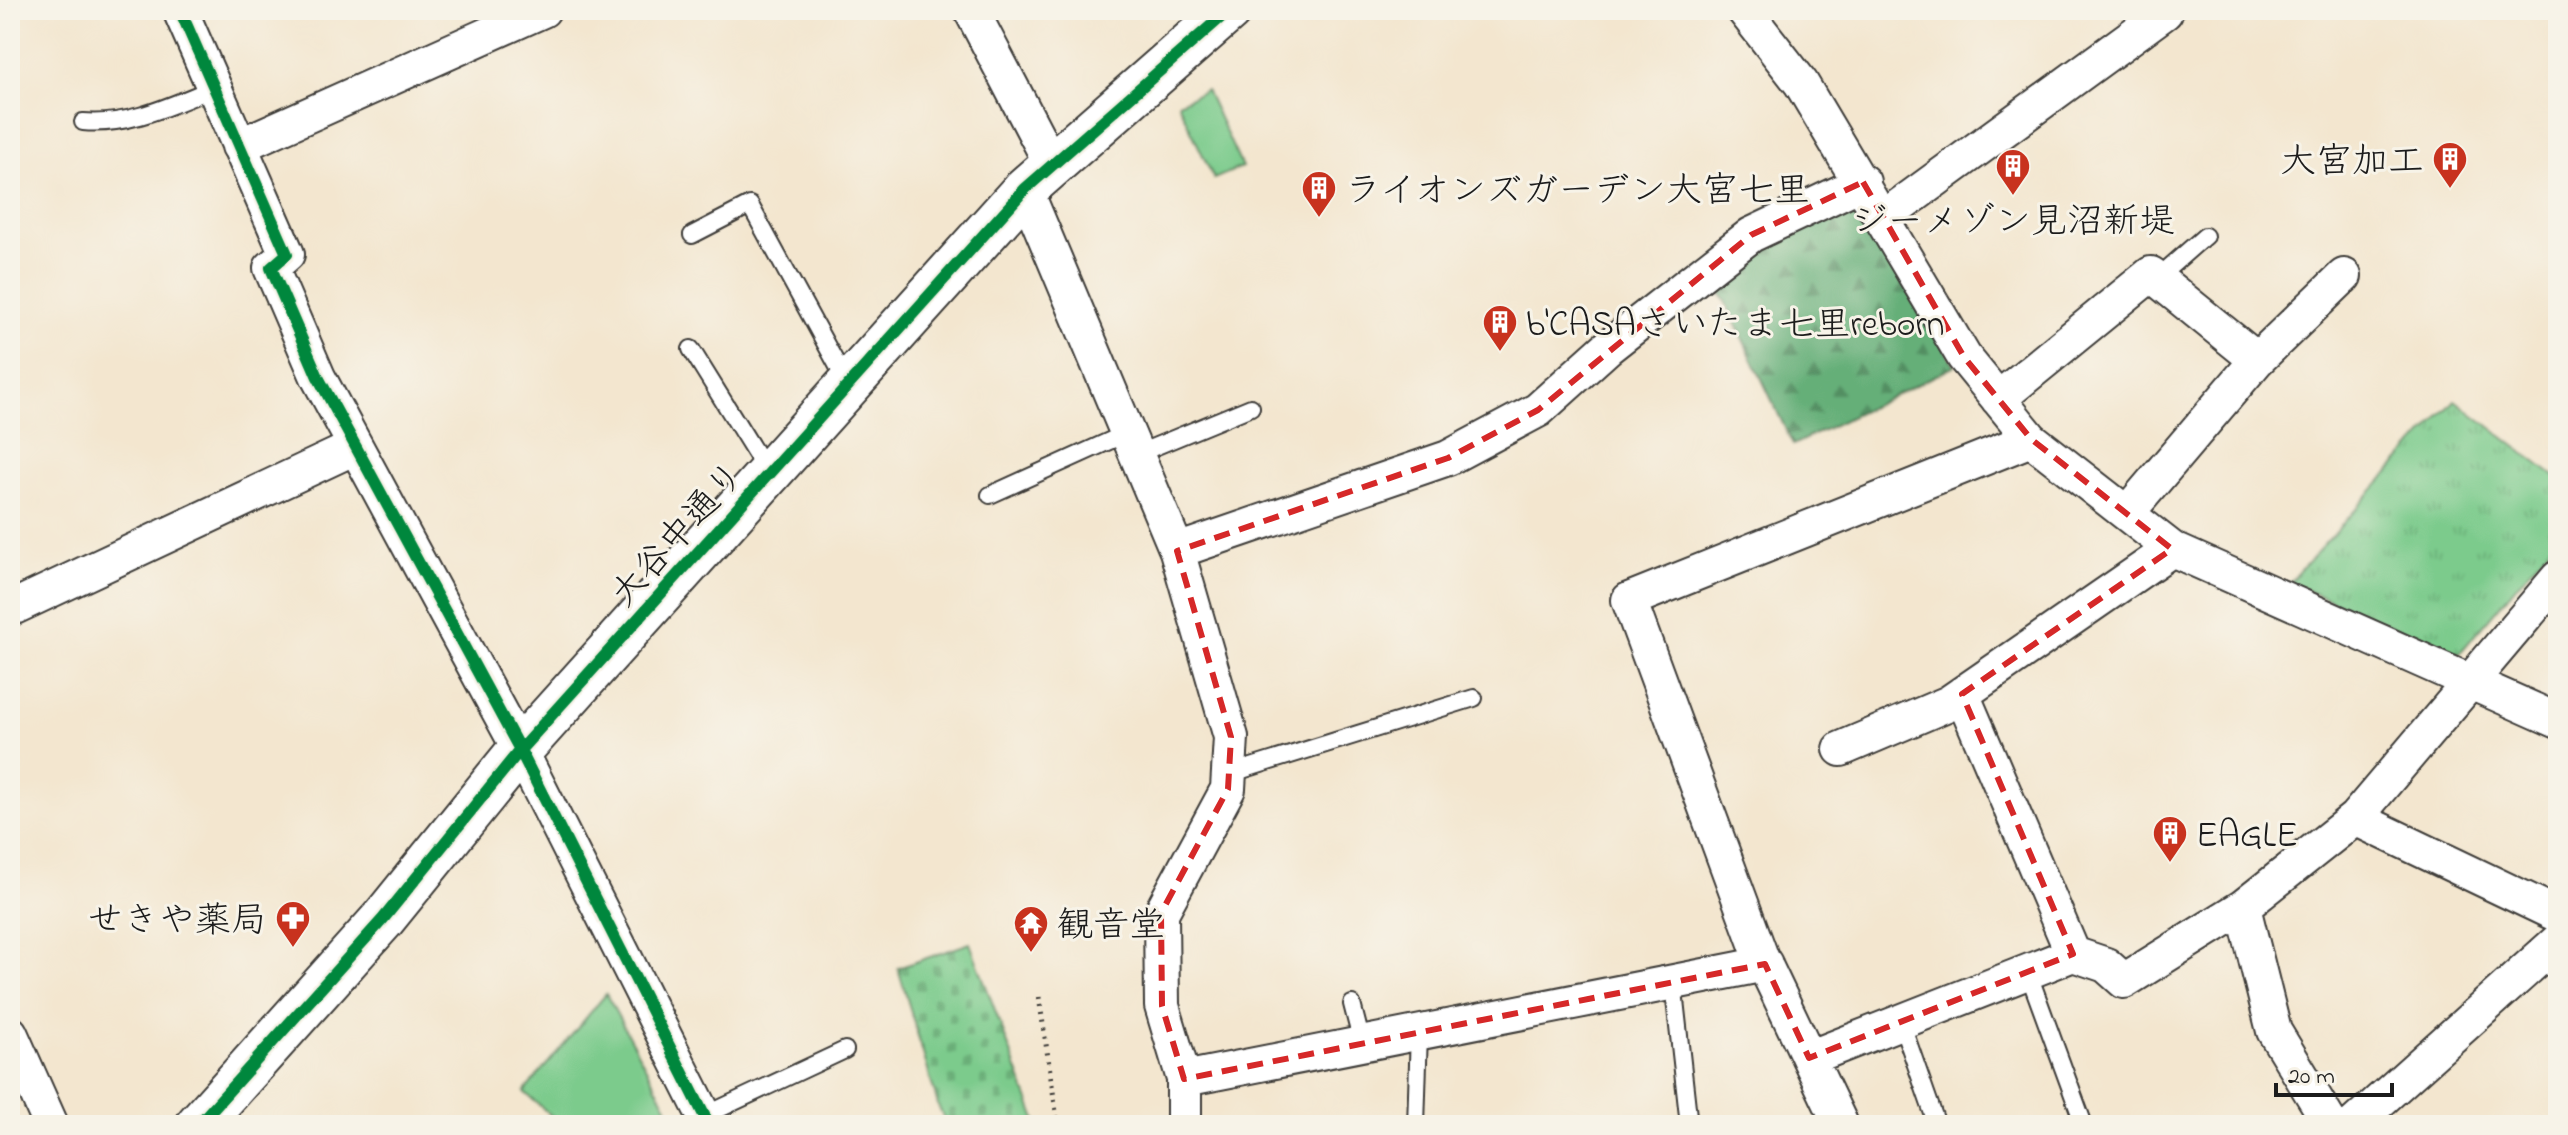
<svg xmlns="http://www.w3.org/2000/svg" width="2568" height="1135" font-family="'Indie Flower','Klee One',sans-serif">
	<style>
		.grass { fill: url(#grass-tufts); stroke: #4c7454; stroke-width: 2 }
		.forest { fill: url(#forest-firs); stroke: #40664a; stroke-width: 2 }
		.cemetery { fill: url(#cemetery-stones); stroke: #4c7454; stroke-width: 2 }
		.park { fill: #7ccb8c; stroke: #4c7454; stroke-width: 2 }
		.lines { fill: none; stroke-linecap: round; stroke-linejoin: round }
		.lane-casing { stroke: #3c3a37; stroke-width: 20 }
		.street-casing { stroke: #3c3a37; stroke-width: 38 }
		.secondary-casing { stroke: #3c3a37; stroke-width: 48 }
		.path { stroke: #3c3a37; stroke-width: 5; stroke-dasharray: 2 6; stroke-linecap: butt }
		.lane { stroke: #fff; stroke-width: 16 }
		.street { stroke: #fff; stroke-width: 34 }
		.secondary { stroke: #fff; stroke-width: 44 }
		.cycleway-casing { stroke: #f7f3e8; stroke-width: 17 }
		.cycleway { stroke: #00873e; stroke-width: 12 }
		.marked { fill: none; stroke: #d62828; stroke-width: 6; stroke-dasharray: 16 10; stroke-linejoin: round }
		.labels { text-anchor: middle; stroke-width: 6; stroke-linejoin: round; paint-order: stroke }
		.poi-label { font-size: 36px; fill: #1c1c1c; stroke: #f7f3e8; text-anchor: start }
		.street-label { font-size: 36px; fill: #1c1c1c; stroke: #f7f3e8 }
	</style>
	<defs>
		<pattern id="grass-tufts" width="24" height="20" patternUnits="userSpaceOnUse" patternTransform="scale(2)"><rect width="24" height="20" fill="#7ccb8c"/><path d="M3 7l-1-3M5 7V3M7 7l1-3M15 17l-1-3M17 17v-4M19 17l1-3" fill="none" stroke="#6bae78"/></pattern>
		<pattern id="forest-firs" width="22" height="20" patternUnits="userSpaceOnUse" patternTransform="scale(2)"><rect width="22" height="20" fill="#65af78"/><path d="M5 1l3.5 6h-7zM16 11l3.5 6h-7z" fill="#528e62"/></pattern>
		<pattern id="cemetery-stones" width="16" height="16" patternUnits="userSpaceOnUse" patternTransform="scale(2)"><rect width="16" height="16" fill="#7ccb8c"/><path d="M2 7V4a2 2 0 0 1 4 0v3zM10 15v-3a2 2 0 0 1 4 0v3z" fill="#6bae78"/></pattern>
	</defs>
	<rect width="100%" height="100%" fill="#f7f3e8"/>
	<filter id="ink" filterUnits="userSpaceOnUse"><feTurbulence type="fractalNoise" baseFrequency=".0125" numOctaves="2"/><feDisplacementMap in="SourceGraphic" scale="16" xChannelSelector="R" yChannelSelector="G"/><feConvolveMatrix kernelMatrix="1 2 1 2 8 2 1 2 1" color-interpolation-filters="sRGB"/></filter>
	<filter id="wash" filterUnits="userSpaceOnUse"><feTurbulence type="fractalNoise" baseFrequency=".006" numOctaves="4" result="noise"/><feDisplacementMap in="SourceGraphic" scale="32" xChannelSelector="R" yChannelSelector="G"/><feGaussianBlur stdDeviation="1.8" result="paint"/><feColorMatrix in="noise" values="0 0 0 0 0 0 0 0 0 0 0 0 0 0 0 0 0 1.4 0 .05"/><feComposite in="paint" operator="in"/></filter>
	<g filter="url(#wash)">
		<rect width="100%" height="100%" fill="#f3e6cf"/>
		<path class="grass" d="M 2455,400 L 2558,479 L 2558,537 L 2459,654 L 2289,583 Z"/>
		<path class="forest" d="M 1850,211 L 1870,216 L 1955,366 L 1793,445 L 1713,276 L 1755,246 Z"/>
		<path class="cemetery" d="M 970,943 L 1038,1125 L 947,1125 L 939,1108 L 898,968 Z"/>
		<path class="park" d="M 1206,90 L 1242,167 L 1214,179 L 1178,103 Z
			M 606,994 L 677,1125 L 562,1125 L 524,1092 Z"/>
	</g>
	<g filter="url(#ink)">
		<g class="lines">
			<g class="lane-casing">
				<path id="lane" d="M 83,122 C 130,126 171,105 214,88
					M 692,235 L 750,205 L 847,383
					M 2156,279 L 2205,236
					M 691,349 L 768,473
					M 1137,454 L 1251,407
					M 990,495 L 1127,433
					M 1229,774 L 1474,698
					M 2028,972 L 2084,1125
					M 1673,982 L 1689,1125
					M 1352,1004 L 1362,1043
					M 1901,1022 L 1937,1125
					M 704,1116 L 845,1050
					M 1416,1125 L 1419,1032"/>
			</g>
			<g class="street-casing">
				<path id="street" d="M 180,10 L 287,254 L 271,268 L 318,377 L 520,750 L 709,1125
					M 971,10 L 1052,165
					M 1744,10 L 1801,83 L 1964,357 L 2031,439 L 2172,549 L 2558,721
					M 239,146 L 543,10
					M 1025,189 L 1177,551 L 1231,737 L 1228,789 L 1161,913 L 1162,1006 L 1184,1079 L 1184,1125
					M 1883,218 L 2165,12
					M 1998,399 L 2151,274 L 2257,360
					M 2127,513 L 2257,360 L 2344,276
					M 1177,551 L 1448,458 L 1538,410 L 1607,348 L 1751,235 L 1863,182
					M 10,609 L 355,447
					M 1962,694 L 2073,954
					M 1841,749 L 1949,703 L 2172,549
					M 2355,818 L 2558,915
					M 2243,907 L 2274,1031 L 2331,1125
					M 10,1033 L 51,1125
					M 1809,1058 L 2073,954 L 2106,965 L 2124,981 L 2243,907 L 2355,818 L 2558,578
					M 1184,1079 L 1765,964
					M 1841,1125 L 1761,957 L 1629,600 L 2031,439
					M 2353,1125 L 2558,941"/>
			</g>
			<g class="secondary-casing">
				<path id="secondary" d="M 198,1125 L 383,919 L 520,750 L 1025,189 L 1229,10"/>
			</g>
			<path class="path" d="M 1039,997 L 1058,1125"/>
			<use href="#lane" class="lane"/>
			<use href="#street" class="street"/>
			<use href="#secondary" class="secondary"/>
			<g class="cycleway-casing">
				<path id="cycleway" d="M 180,10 L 287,254 L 271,268 L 318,377 L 520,750 L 709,1125
					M 198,1125 L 383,919 L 520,750 L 1025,189 L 1229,10"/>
			</g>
			<use href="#cycleway" class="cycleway"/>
		</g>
	</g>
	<path class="marked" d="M 1863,182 L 1964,357 L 2031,439 L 2172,549 L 1962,694 L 2073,954 L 1809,1058 L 1765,964 L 1184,1079 L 1162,1006 L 1161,913 L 1228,789 L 1231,737 L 1177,551 L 1448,458 L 1538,410 L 1751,235 Z"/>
	<defs>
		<g id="building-pin" transform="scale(1.8)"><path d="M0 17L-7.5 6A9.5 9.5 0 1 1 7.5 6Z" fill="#c8321e" stroke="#f7f3e8"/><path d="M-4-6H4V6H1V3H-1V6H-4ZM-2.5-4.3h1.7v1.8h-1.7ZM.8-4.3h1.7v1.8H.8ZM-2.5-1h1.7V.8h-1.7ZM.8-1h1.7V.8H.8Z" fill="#fff"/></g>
		<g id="pharmacy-pin" transform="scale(1.8)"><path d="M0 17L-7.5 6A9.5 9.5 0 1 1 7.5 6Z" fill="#c8321e" stroke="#f7f3e8"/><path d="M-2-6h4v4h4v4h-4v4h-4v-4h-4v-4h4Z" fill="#fff"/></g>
		<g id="temple-pin" transform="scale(1.8)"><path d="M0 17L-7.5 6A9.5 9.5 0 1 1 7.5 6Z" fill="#c8321e" stroke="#f7f3e8"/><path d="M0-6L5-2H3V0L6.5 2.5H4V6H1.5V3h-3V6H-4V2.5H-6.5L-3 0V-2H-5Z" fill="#fff"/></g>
	</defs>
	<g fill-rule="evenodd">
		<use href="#building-pin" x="2450" y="159"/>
		<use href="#building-pin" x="2013" y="166"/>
		<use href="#building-pin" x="1319" y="188"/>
		<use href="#building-pin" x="1500" y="322"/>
		<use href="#building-pin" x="2170" y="833"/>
		<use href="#pharmacy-pin" x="293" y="918"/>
		<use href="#temple-pin" x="1031" y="923"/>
	</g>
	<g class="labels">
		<g class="poi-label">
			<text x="2424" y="172" text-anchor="end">大宮加工</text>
			<text x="1345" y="201">ライオンズガーデン大宮七里</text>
			<text x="2013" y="232" text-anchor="middle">ジーメゾン見沼新堤</text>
			<text x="1526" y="335">b'CASAさいたま七里reborn</text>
			<text x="2196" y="846">EAGLE</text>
			<text x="267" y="931" text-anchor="end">せきや薬局</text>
			<text x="1057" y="936">観音堂</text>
		</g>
		<g class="street-label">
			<text transform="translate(676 533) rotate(-48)" y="13">大谷中通り</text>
		</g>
	</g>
	<rect width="2568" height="1135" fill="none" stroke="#f7f3e8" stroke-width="40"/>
	<path d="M2276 1083v12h116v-12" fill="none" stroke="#1c1c1c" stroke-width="4"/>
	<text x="2288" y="1083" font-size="24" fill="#1c1c1c" stroke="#f7f3e8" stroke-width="6" paint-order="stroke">20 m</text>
</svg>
